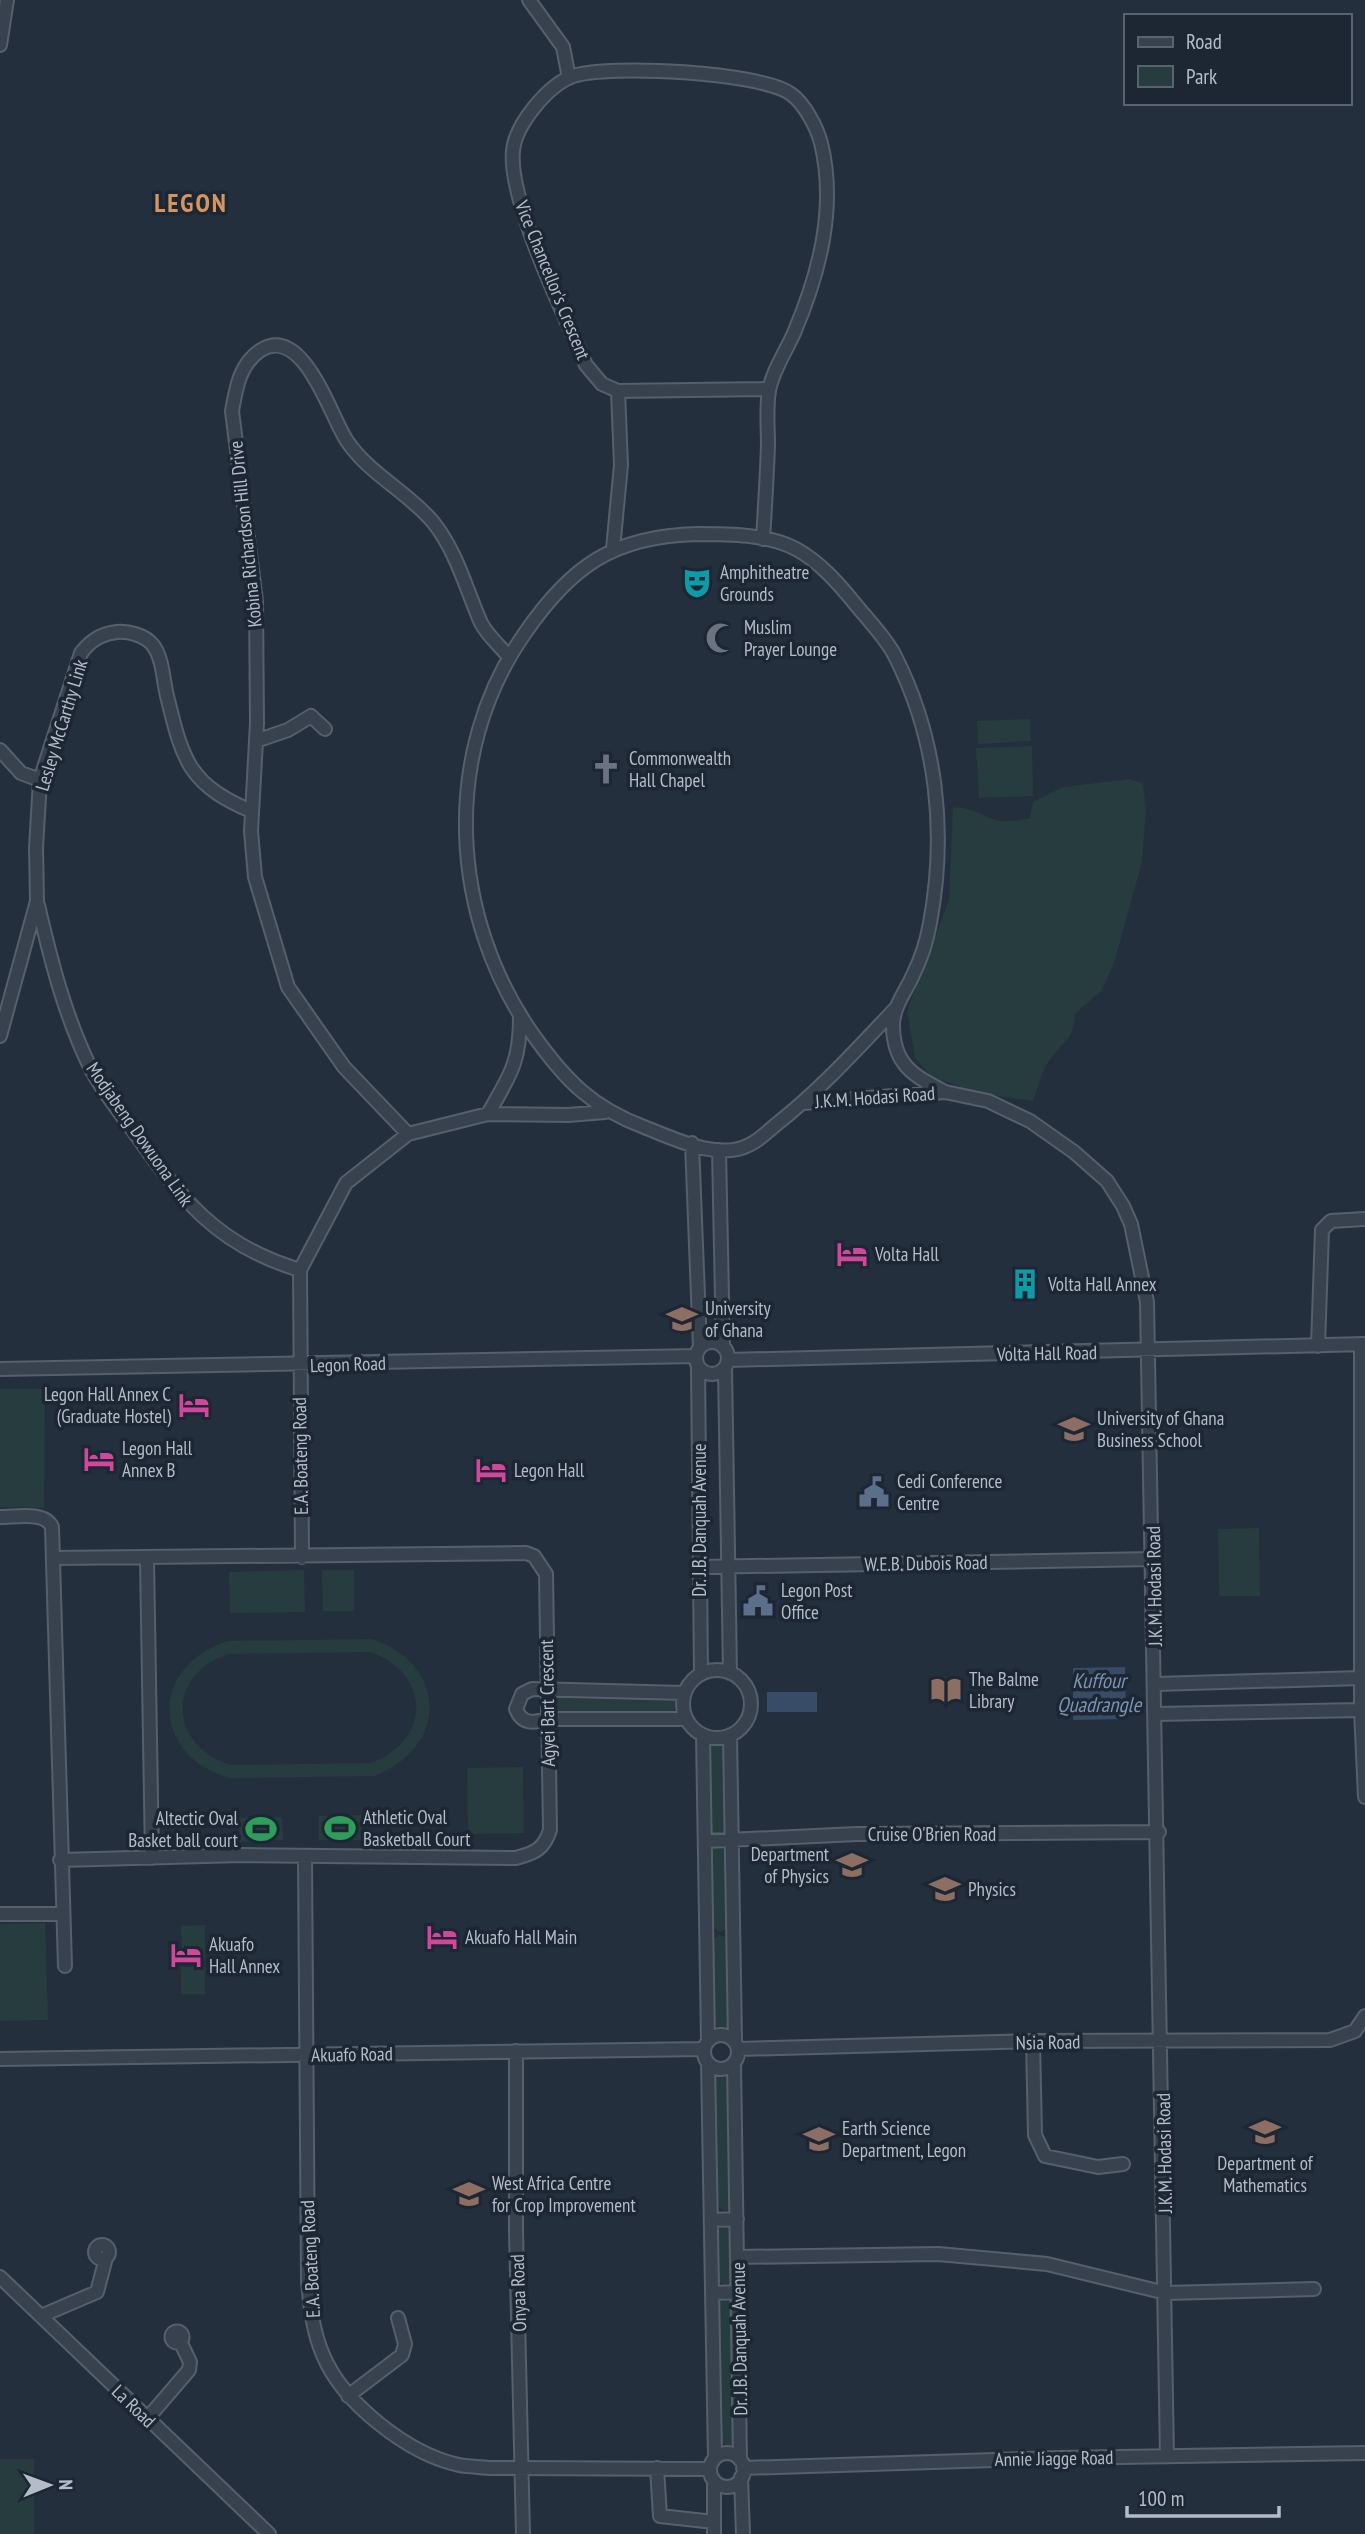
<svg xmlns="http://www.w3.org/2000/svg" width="1365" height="2534" font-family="'PT Sans Narrow',sans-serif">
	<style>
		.green { fill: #263c3f; fill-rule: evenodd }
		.water { fill: #394c67 }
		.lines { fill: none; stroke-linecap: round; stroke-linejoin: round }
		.street-casing { stroke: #565f6c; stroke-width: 16 }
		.street { stroke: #38414e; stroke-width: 12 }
		.labels { text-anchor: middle; stroke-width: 7; stroke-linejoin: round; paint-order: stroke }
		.street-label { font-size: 19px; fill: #b4bcc9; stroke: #1d2633 }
		.poi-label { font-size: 19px; fill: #b4bcc9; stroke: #1d2633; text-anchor: start }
		.water-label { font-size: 21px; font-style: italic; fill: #7c92b1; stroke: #1d2633 }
		.district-label { font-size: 26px; font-weight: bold; letter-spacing: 2px; fill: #d59563; stroke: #1d2633 }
	</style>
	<rect width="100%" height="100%" fill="#242f3e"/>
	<path class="green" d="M 1030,719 L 1031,741 L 978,744 L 977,721 Z
		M 1032,746 L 1033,796 L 979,798 L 976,748 Z
		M 1130,779 L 1143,784 L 1146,808 L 1142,862 L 1114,963 L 1102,990 L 1075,1014 C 1074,1039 1065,1040 1051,1058 C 1042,1069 1038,1088 1033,1101 L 977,1093 L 931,1076 L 915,1058 L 907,1011 L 949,900 L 953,808 C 968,805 982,816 996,820 C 1006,823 1020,820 1030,818 L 1033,802 L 1063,787 Z
		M 0,1389 L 45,1389 L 44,1508 L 0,1507 Z
		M 1259,1528 L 1260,1596 L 1219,1596 L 1218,1529 Z
		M 304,1570 L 305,1612 L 230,1613 L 229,1572 Z
		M 322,1570 L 354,1570 L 354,1611 L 323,1611 Z
		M 372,1639 C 448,1665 449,1747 374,1776 L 229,1778 C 151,1755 149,1667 227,1641 ZM 370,1652 C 431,1673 432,1740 371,1763 L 231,1765 C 168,1746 166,1674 229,1654 Z
		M 553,1696 L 671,1696 L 678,1705 L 671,1713 L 553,1714 Z
		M 717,1739 L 723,1742 L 726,1830 L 723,1835 L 712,1835 L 708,1742 Z
		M 523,1767 L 524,1833 L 468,1834 L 467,1768 Z
		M 361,1815 L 361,1840 L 319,1840 L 319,1816 Z
		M 282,1817 L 283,1840 L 240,1842 L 239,1818 Z
		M 723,1845 L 726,1847 L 728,1928 L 720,1932 L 711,1926 L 711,1847 Z
		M 45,1923 L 48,2020 L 0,2021 L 0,1924 Z
		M 205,1925 L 205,1959 L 182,1959 L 181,1926 Z
		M 719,1935 L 728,1938 L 729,2026 L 722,2030 L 713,2024 L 711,1941 Z
		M 181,1967 L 205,1967 L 205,1994 L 181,1994 Z
		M 720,2070 L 730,2073 L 730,2209 L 725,2211 L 716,2205 L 713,2076 Z
		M 718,2225 L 733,2225 L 733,2282 L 726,2286 L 717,2280 Z
		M 721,2297 L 734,2299 L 734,2444 L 728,2446 L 721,2442 L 717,2302 Z
		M 0,2459 L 34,2459 L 34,2534 L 0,2534 Z"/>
	<path class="water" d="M 1125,1667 L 1126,1719 L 1073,1720 L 1073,1668 Z
		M 767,1692 L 817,1692 L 817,1712 L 767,1712 Z"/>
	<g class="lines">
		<g class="street-casing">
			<path id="street" d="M 529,0 L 563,47 L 569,78
				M 0,45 L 7,0
				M 618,391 L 769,389
				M 613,549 L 621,465 L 618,391 L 602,384 L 586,365 C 565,316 508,201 513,151 C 515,125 548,85 573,76 C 608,64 761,72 791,94 C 805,104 817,128 821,143 C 837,208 819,274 794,333 C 786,351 772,372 769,391 C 766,408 768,427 768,444 C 767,476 765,507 763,539
				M 256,741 L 288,730 L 311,716 L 325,729
				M 0,750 L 21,773 L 40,780
				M 38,905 C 51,961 65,1016 90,1067 C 101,1089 118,1110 132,1129 C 181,1198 215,1245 300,1270
				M 896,1008 C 858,1048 821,1089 778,1123 C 769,1130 760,1140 749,1145 C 718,1161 675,1139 644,1127 C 593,1108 566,1081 534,1036 C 450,918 440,754 525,633 C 571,566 614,536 697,534 C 728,534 768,534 796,549 C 820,562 839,584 856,605 C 869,621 886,638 895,656 C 937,739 947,832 930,923 C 927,940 921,959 913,975 C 906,991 893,1007 893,1025 C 893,1065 914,1076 945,1092
				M 0,1036 L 37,901 L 36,848 L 40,780 L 81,653 C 91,640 101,634 117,632 C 128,631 144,635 152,644 C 163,657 163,680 167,696 C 173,719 178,746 191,767 C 205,789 228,801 251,811
				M 803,1103 L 945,1092 L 988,1101 L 1030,1121 L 1074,1152 L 1107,1181 L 1123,1206 L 1131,1224 L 1147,1302 L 1167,2456
				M 488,1114 C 510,1075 520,1063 520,1017
				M 408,1134 L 344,1067 L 288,987 L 255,877 L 251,831 L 257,723 L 256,601 L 232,411 C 236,388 240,363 261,350 C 304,324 331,418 347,441 C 369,474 408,492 433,522 C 457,552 466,589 481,623 C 487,635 500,646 508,656
				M 692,1143 L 700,1347
				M 719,1150 L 723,1347
				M696 1358a16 16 0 1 1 32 0a16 16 0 1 1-32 0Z
				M 1361,1344 L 1361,1710 L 1365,1797
				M 1318,1346 L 1322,1230 L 1331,1221 L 1365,1219
				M 728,1360 L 1365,1344
				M 698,1367 L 701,1674
				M 725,1368 L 730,1673
				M 0,1369 L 696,1356
				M 0,1517 C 17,1517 45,1511 52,1527 L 65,1966
				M 302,1557 L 300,1270 L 346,1183 L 408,1134 L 488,1114 L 568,1115 L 605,1112
				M 55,1558 L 526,1553 L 534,1556 L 546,1574 L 550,1830 C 544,1849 535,1853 516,1858 L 241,1855 L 60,1860
				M 147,1559 L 152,1858
				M 699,1567 L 1153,1559
				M683 1704a34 34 0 1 1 68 0a34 34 0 1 1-68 0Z
				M 1156,1684 L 1361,1678
				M 684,1693 L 532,1689 L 522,1694 L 516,1709 C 522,1725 534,1723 548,1719 L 686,1719
				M 1156,1714 L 1361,1710
				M 703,1735 L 708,2040
				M 730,1735 L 735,2041
				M 706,1841 L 857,1834 L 1159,1832
				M 305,1857 L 308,2281 C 310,2306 313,2332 323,2355 C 343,2403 408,2454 459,2465 C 469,2467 481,2467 491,2468 L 710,2469
				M 0,1914 L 63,1914
				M704 2052a17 17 0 1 1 34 0a17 17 0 1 1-34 0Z
				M 1033,2041 L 1035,2135 L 1045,2156 L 1098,2167 L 1123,2164
				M 739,2049 L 1033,2041 L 1330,2040 L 1355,2031 L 1365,2016
				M 516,2051 L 516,2231 L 523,2534
				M 0,2059 L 704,2049
				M 708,2063 L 715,2458
				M 734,2063 L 740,2460
				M 711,2220 L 737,2219
				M95 2252a7 7 0 1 1 14 0a7 7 0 1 1-14 0Z
				M 738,2257 L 938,2254 L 1047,2264 L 1166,2293 L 1314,2289
				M 0,2277 L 269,2534
				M 713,2293 L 739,2292
				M 41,2316 L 97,2292 L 106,2258
				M171.5 2337a5.5 5.5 0 1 1 11 0a5.5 5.5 0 1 1-11 0Z
				M 348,2396 L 402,2355 L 405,2344 L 398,2318
				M 147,2419 L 189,2370 L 190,2362 L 180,2341
				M710 2470a17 17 0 1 1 34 0a17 17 0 1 1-34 0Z
				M 657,2468 L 660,2516 L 714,2522
				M 743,2468 L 1059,2458 L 1365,2453
				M 741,2477 L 743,2534
				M 714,2534 L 714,2481"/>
		</g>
		<use href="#street" class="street"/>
	</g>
	<defs>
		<g id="theatre-bare" transform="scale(2.415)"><path d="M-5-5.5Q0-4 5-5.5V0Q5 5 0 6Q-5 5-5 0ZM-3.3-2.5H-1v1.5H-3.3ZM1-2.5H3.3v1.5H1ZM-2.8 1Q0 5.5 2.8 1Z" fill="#0f9aa8" stroke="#1d2633" stroke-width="2.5" paint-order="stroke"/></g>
		<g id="mosque-bare" transform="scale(2.415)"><path d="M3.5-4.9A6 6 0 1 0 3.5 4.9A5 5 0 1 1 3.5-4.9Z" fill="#6b7280" stroke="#1d2633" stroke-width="2.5" paint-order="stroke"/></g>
		<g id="church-bare" transform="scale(2.415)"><path d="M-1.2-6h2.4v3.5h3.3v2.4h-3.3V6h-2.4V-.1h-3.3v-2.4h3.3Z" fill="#6b7280" stroke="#1d2633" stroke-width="2.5" paint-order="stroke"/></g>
		<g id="hotel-bare" transform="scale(2.415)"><path d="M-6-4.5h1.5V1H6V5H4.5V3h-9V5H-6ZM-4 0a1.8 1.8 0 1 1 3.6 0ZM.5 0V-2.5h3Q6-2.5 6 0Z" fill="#d1479c" stroke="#1d2633" stroke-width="2.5" paint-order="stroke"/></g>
		<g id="building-bare" transform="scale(2.415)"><path d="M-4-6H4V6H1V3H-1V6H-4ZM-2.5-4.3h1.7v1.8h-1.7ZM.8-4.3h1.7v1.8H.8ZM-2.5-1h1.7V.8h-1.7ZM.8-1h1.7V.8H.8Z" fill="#0f9aa8" stroke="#1d2633" stroke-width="2.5" paint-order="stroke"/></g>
		<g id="university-bare" transform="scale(2.415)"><path d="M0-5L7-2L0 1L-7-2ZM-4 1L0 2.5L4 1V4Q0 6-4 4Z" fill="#8d6e63" stroke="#1d2633" stroke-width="2.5" paint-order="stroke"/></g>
		<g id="civic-bare" transform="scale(2.415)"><path d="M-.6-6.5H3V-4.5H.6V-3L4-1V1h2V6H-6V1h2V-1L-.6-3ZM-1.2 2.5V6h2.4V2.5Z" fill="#5c6f8a" stroke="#1d2633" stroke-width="2.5" paint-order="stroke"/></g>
		<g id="library-bare" transform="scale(2.415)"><path d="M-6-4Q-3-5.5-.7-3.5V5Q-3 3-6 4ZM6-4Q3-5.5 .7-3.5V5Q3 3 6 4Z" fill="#8d6e63" stroke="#1d2633" stroke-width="2.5" paint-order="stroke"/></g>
		<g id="stadium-bare" transform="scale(2.415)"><path d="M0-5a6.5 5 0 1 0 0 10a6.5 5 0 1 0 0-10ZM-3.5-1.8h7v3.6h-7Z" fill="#2e9e5b" stroke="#1d2633" stroke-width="2.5" paint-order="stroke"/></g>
		<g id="school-bare" transform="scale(2.415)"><path d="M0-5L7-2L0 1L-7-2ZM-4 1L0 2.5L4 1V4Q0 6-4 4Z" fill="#8d6e63" stroke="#1d2633" stroke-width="2.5" paint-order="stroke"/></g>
	</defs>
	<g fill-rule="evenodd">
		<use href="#theatre-bare" x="697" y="583"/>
		<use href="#mosque-bare" x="721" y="638"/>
		<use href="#church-bare" x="606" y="769"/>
		<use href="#hotel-bare" x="852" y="1254"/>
		<use href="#building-bare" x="1025" y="1284"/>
		<use href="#university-bare" x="682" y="1319"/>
		<use href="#hotel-bare" x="194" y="1405"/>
		<use href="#university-bare" x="1074" y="1429"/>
		<use href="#hotel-bare" x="99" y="1459"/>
		<use href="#hotel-bare" x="491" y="1470"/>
		<use href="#civic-bare" x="874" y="1492"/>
		<use href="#civic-bare" x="758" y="1601"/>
		<use href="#library-bare" x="946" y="1690"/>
		<use href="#stadium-bare" x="340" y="1828"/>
		<use href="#stadium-bare" x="261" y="1829"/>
		<use href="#university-bare" x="852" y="1865"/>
		<use href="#university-bare" x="945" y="1889"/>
		<use href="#hotel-bare" x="442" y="1937"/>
		<use href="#hotel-bare" x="186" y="1955"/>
		<use href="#school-bare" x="1265" y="2132"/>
		<use href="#university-bare" x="819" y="2139"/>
		<use href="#school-bare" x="469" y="2194"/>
	</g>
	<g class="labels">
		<g class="street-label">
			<text transform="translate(553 280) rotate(68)" y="7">Vice Chancellor's Crescent</text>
			<text transform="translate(245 534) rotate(-96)" y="7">Kobina Richardson Hill Drive</text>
			<text transform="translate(61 725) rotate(-73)" y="7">Lesley McCarthy Link</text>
			<text transform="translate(875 1097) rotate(-4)" y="7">J.K.M. Hodasi Road</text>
			<text transform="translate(140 1134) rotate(55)" y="7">Modjabeng Dowuona Link</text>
			<text transform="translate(1047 1353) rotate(-1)" y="7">Volta Hall Road</text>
			<text transform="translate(348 1364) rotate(-2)" y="7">Legon Road</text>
			<text transform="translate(300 1456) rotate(-91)" y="7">E.A. Boateng Road</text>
			<text transform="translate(699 1520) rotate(-90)" y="7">Dr. J.B. Danquah Avenue</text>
			<text transform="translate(926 1563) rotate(-1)" y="7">W.E.B. Dubois Road</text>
			<text transform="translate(1154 1586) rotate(-91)" y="7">J.K.M. Hodasi Road</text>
			<text transform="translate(547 1703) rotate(-91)" y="7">Agyei Bart Crescent</text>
			<text x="932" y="1841">Cruise O'Brien Road</text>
			<text transform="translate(1048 2042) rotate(-1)" y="7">Nsia Road</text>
			<text transform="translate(352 2054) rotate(-1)" y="7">Akuafo Road</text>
			<text transform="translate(1164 2153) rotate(-91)" y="7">J.K.M. Hodasi Road</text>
			<text transform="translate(310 2259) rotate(-93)" y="7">E.A. Boateng Road</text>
			<text transform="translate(518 2293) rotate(-92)" y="7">Onyaa Road</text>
			<text transform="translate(739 2339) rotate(-91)" y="7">Dr. J.B. Danquah Avenue</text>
			<text transform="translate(134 2406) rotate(44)" y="7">La Road</text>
			<text transform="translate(1054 2458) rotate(-1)" y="7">Annie Jiagge Road</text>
		</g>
		<g class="poi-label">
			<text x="720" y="579">Amphitheatre<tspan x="720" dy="22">Grounds</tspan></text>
			<text x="744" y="634">Muslim<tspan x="744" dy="22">Prayer Lounge</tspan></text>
			<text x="629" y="765">Commonwealth<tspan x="629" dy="22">Hall Chapel</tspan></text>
			<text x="875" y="1261">Volta Hall</text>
			<text x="1048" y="1291">Volta Hall Annex</text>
			<text x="705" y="1315">University<tspan x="705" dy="22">of Ghana</tspan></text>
			<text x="171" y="1401" text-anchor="end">Legon Hall Annex C<tspan x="171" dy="22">(Graduate Hostel)</tspan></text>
			<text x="1097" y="1425">University of Ghana<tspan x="1097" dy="22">Business School</tspan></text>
			<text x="122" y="1455">Legon Hall<tspan x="122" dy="22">Annex B</tspan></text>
			<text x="514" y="1477">Legon Hall</text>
			<text x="897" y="1488">Cedi Conference<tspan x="897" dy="22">Centre</tspan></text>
			<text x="781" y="1597">Legon Post<tspan x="781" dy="22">Office</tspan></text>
			<text x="969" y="1686">The Balme<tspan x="969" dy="22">Library</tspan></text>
			<text x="363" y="1824">Athletic Oval<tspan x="363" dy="22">Basketball Court</tspan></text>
			<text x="238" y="1825" text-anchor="end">Altectic Oval<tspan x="238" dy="22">Basket ball court</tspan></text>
			<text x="829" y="1861" text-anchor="end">Department<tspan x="829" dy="22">of Physics</tspan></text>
			<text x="968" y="1896">Physics</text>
			<text x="465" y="1944">Akuafo Hall Main</text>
			<text x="209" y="1951">Akuafo<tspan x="209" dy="22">Hall Annex</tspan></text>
			<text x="842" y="2135">Earth Science<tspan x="842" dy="22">Department, Legon</tspan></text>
			<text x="1265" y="2170" text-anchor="middle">Department of<tspan x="1265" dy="22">Mathematics</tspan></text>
			<text x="492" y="2190">West Africa Centre<tspan x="492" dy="22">for Crop Improvement</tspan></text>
		</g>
		<g class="water-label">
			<text x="1099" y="1688">Kuffour<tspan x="1099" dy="24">Quadrangle</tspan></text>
		</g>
		<g class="district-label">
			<text x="191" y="212">LEGON</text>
		</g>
	</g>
	<rect x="1124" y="14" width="228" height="91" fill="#1d2633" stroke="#59626f" stroke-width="2"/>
	<rect x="1138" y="37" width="35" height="10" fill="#38414e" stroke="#59626f" stroke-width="2"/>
	<text x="1186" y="49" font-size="21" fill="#b4bcc9">Road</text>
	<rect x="1138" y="66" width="35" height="21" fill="#263c3f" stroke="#59626f" stroke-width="2"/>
	<text x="1186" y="84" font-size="21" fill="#b4bcc9">Park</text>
	<g transform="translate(49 2485) rotate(89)" stroke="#1d2633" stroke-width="5" paint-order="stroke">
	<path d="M0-5L12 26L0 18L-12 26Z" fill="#b4bcc9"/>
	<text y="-10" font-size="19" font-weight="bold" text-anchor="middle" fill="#b4bcc9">N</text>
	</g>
	<path d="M1127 2506v10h152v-10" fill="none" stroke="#b4bcc9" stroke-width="3.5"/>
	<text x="1138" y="2506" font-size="21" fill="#b4bcc9" stroke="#1d2633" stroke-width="5" paint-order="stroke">100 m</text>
</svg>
